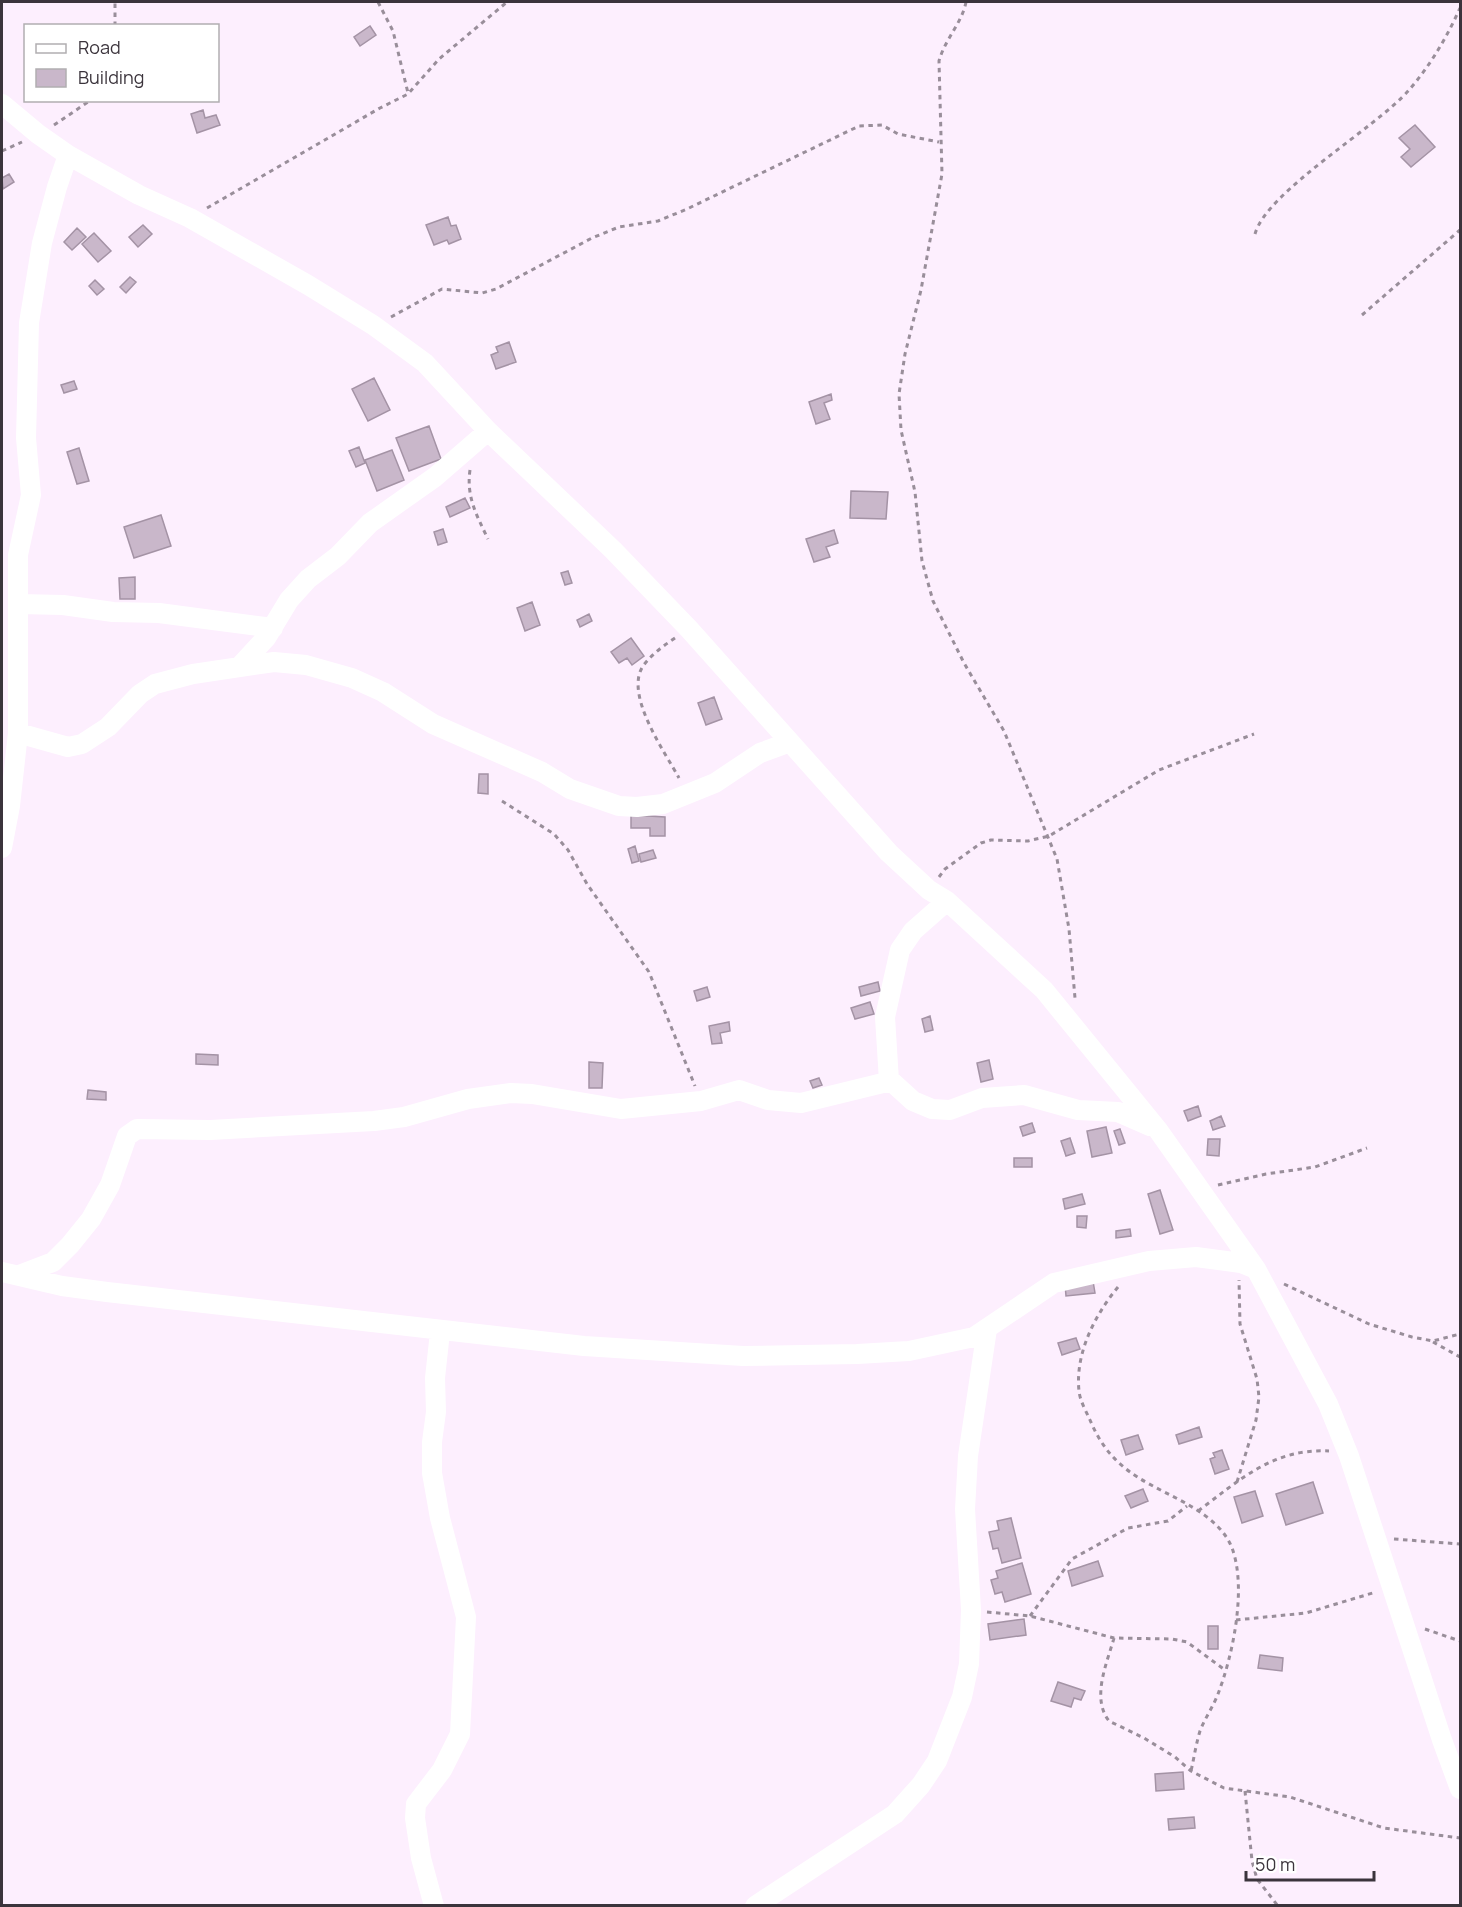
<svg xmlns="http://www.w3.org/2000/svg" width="1462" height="1907" font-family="Manrope,sans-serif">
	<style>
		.building { fill: #c9b7ca; stroke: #a493a5; stroke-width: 1.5 }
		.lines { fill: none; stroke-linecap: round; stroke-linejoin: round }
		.path { stroke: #998e9a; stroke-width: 3; stroke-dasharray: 4.5 4.5; stroke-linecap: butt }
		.minor { stroke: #fff; stroke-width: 20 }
	</style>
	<rect width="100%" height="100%" fill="#fdeffe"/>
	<path class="building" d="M 370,26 L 376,35 L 360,46 L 354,37 Z
		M 203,110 L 205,118 L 216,115 L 220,125 L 197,133 L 191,114 Z
		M 1415,125 L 1435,147 L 1411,167 L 1401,157 L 1410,149 L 1399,138 Z
		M 9,174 L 14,182 L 3,189 L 2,178 Z
		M 448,217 L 451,226 L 456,225 L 461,239 L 449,244 L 447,240 L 434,245 L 426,225 Z
		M 143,225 L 152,234 L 138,247 L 129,237 Z
		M 77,228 L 86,237 L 72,250 L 64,242 Z
		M 94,233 L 111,251 L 98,262 L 82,244 Z
		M 130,277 L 136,282 L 126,293 L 120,287 Z
		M 95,280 L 104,289 L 97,295 L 89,286 Z
		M 509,342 L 516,362 L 496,369 L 491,355 L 498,352 L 496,347 Z
		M 374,378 L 390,410 L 368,421 L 352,389 Z
		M 74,381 L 77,389 L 64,393 L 61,385 Z
		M 831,394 L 832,400 L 824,403 L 830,419 L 816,424 L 809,402 Z
		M 429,426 L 441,459 L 409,471 L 396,438 Z
		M 359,447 L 365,463 L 356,467 L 349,451 Z
		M 79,448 L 89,481 L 77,484 L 67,452 Z
		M 392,450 L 404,480 L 377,491 L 365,460 Z
		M 851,491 L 888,492 L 886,519 L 850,518 Z
		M 465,498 L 470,508 L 450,517 L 446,507 Z
		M 161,515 L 171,546 L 134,558 L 124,527 Z
		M 443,529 L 447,542 L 438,545 L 434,532 Z
		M 834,530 L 838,543 L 826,547 L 830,557 L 814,562 L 806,539 Z
		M 568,571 L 572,583 L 565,585 L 561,573 Z
		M 135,577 L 135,599 L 120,599 L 119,578 Z
		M 532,602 L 540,625 L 525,631 L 517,608 Z
		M 589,614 L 592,621 L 580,627 L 577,620 Z
		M 631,638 L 644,656 L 632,665 L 627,658 L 619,663 L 611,652 Z
		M 714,697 L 722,719 L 706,725 L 698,703 Z
		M 479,774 L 488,774 L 488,794 L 478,793 Z
		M 631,815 L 665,817 L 665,836 L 650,836 L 650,828 L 631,828 Z
		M 635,846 L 639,861 L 632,863 L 628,849 Z
		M 653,850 L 656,858 L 641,862 L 639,854 Z
		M 878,982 L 880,991 L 861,996 L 859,987 Z
		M 707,987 L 710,997 L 697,1001 L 694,991 Z
		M 870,1002 L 874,1014 L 855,1019 L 851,1008 Z
		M 930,1016 L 933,1030 L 925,1032 L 922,1019 Z
		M 729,1022 L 730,1031 L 720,1033 L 722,1043 L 712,1044 L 709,1026 Z
		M 196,1054 L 218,1055 L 218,1065 L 196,1064 Z
		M 989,1060 L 993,1079 L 981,1082 L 977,1063 Z
		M 589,1062 L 603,1063 L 602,1088 L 589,1088 Z
		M 819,1078 L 822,1085 L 813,1088 L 810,1081 Z
		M 88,1090 L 106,1092 L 106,1100 L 87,1099 Z
		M 1198,1106 L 1201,1116 L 1188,1121 L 1184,1111 Z
		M 1221,1116 L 1225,1126 L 1213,1130 L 1210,1121 Z
		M 1032,1123 L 1035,1132 L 1023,1136 L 1020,1127 Z
		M 1106,1127 L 1112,1153 L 1092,1157 L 1087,1131 Z
		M 1120,1129 L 1125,1143 L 1119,1145 L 1114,1131 Z
		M 1070,1138 L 1075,1153 L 1066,1156 L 1061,1141 Z
		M 1208,1139 L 1220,1139 L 1219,1156 L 1207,1155 Z
		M 1014,1158 L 1032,1158 L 1032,1167 L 1014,1167 Z
		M 1160,1190 L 1173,1230 L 1160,1234 L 1148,1194 Z
		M 1082,1194 L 1085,1204 L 1065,1209 L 1063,1199 Z
		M 1077,1216 L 1087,1216 L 1086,1228 L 1077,1227 Z
		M 1130,1229 L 1131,1236 L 1116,1238 L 1116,1231 Z
		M 1093,1281 L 1095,1293 L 1066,1296 L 1065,1284 Z
		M 1076,1338 L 1080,1349 L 1062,1355 L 1058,1343 Z
		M 1199,1427 L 1202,1437 L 1179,1444 L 1176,1435 Z
		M 1138,1435 L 1143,1449 L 1126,1455 L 1121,1440 Z
		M 1222,1450 L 1229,1469 L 1215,1474 L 1210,1459 L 1215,1457 L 1213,1453 Z
		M 1313,1482 L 1323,1513 L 1286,1525 L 1276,1494 Z
		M 1143,1489 L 1148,1501 L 1131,1508 L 1125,1496 Z
		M 1255,1491 L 1263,1516 L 1242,1523 L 1234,1497 Z
		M 1011,1518 L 1021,1558 L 1002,1563 L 998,1548 L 993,1549 L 989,1532 L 999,1530 L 997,1521 Z
		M 1098,1561 L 1103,1576 L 1072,1586 L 1068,1571 Z
		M 1022,1563 L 1031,1594 L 1005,1602 L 1002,1592 L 995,1594 L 991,1580 L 998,1578 L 996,1571 Z
		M 1024,1619 L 1026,1635 L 990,1640 L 988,1624 Z
		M 1208,1626 L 1218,1626 L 1218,1649 L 1208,1649 Z
		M 1260,1655 L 1283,1658 L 1282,1671 L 1258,1668 Z
		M 1058,1682 L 1085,1691 L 1081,1700 L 1074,1698 L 1071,1707 L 1051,1701 Z
		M 1183,1772 L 1184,1789 L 1156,1791 L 1155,1774 Z
		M 1194,1817 L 1195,1828 L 1169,1830 L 1168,1819 Z"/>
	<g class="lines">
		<path class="path" d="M 378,2 L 393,31 L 408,93
			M 966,2 C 962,23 945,39 939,61 L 942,174 L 921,290 L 905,354 L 899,394 L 901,430 L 915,492 L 922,561 L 933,601 L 964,663 L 1004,731 L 1057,859 L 1069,929 L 1075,998
			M 115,26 L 115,2
			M 54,125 L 91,100
			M 2,151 L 22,142
			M 207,208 L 380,108 L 408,94 L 439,59 L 507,2
			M 1255,234 C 1267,191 1376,128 1409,90 C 1430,66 1447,37 1460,8
			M 1362,315 L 1460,230
			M 391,317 L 442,289 L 482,293 L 496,289 L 592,238 L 619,227 L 658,221 L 687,209 L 859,126 L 882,125 L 898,134 L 939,142
			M 470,470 C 466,497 477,516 488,539
			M 675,638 C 663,646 651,655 643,666 C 624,695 665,752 679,778
			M 502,801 L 554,834 L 568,850 L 587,884 L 649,972 L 695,1086
			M 939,877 L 945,869 L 981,843 L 991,840 L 1028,841 L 1049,836 L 1159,770 L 1254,734
			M 1218,1185 L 1266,1174 L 1315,1167 L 1367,1148
			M 1284,1284 L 1369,1324 L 1412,1337 L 1433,1341 L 1460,1334
			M 1118,1287 C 1095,1315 1075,1353 1079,1391 C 1080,1401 1086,1411 1090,1420 C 1101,1446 1115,1463 1139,1478 C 1169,1497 1218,1512 1232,1548 C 1247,1588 1233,1655 1218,1694 C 1213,1707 1205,1718 1200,1731 C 1196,1744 1194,1758 1191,1771
			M 1433,1342 L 1460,1357
			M 1237,1482 L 1256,1420 L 1259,1397 L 1257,1379 L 1240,1324 L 1239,1280
			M 1198,1511 C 1240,1480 1273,1448 1329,1451
			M 1394,1539 L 1460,1544
			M 987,1612 L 1030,1616 L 1114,1638 L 1172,1639 L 1187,1642 L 1225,1670
			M 1030,1616 L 1072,1559 L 1128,1528 L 1168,1521 L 1187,1506
			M 1236,1620 L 1306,1613 L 1376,1592
			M 1425,1629 L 1460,1641
			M 1114,1638 C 1107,1663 1091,1698 1109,1721 L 1144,1738 L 1175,1757 L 1191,1771 L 1224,1788 L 1290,1797 L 1384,1828 L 1460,1838
			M 1245,1791 L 1252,1861 L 1257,1879 L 1278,1906"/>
		<path class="minor" d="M 2,104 L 38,134 L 68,155 L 139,195 L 190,218 L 308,285 L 373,325 L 425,363 L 488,431 L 613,550 L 689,629 L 889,853 L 929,890 L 947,901 L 1044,990 L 1158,1130 L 1256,1269 L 1328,1404 L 1349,1456 L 1442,1740 L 1460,1789
			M 19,604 L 63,605 L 113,612 L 159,613 L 273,628
			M 240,666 L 266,638 L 289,600 L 308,579 L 338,556 L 370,523 L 435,477 L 488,431
			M 18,733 L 68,747 L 82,744 L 108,727 L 140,694 L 155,684 L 193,674 L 274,662 L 306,665 L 352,678 L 383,692 L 433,724 L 542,772 L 570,789 L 619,806 L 637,807 L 663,804 L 715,783 L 760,753 L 790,742
			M 2,848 L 10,806 L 18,733 L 18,555 L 31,495 L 26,438 L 29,323 L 42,243 L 57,187 L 68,155
			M 889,1081 L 885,1017 L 900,950 L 913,931 L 947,901
			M 2,1272 L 62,1286 L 107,1292 L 584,1346 L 743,1356 L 857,1354 L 909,1351 L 974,1337 L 1054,1283 L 1149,1261 L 1196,1257 L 1241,1263 L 1256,1269
			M 19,1275 L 53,1262 L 70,1245 L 91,1219 L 110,1185 L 127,1136 L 137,1129 L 210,1130 L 374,1121 L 404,1117 L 468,1099 L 511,1093 L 532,1094 L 621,1109 L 701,1101 L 739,1090 L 768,1100 L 801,1103 L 891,1081 L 913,1101 L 932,1109 L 950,1110 L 982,1098 L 1024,1095 L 1078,1110 L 1118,1112 L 1150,1126
			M 434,1906 L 421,1858 L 415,1818 L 416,1804 L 442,1770 L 460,1734 L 466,1617 L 440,1518 L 432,1473 L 432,1442 L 436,1412 L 435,1378 L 440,1332
			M 755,1906 L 895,1814 L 921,1785 L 937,1761 L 962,1697 L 969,1664 L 971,1610 L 965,1509 L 968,1456 L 987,1329"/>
	</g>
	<rect width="1462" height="1907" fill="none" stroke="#3b343c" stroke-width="6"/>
	<rect x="24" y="24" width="195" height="78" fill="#ffffff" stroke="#b1aeb1" stroke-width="1.5"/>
	<rect x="36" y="44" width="30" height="9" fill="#ffffff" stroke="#b1aeb1" stroke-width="1.5"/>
	<text x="78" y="54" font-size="18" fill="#3b343c">Road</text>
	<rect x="36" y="69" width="30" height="18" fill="#c9b7ca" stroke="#b1aeb1" stroke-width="1.5"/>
	<text x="78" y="84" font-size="18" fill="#3b343c">Building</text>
	<path d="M1246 1871v9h128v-9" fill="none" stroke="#3b343c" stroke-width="3"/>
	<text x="1255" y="1871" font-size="18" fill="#3b343c" stroke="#ffffff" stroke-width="4.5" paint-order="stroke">50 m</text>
</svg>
